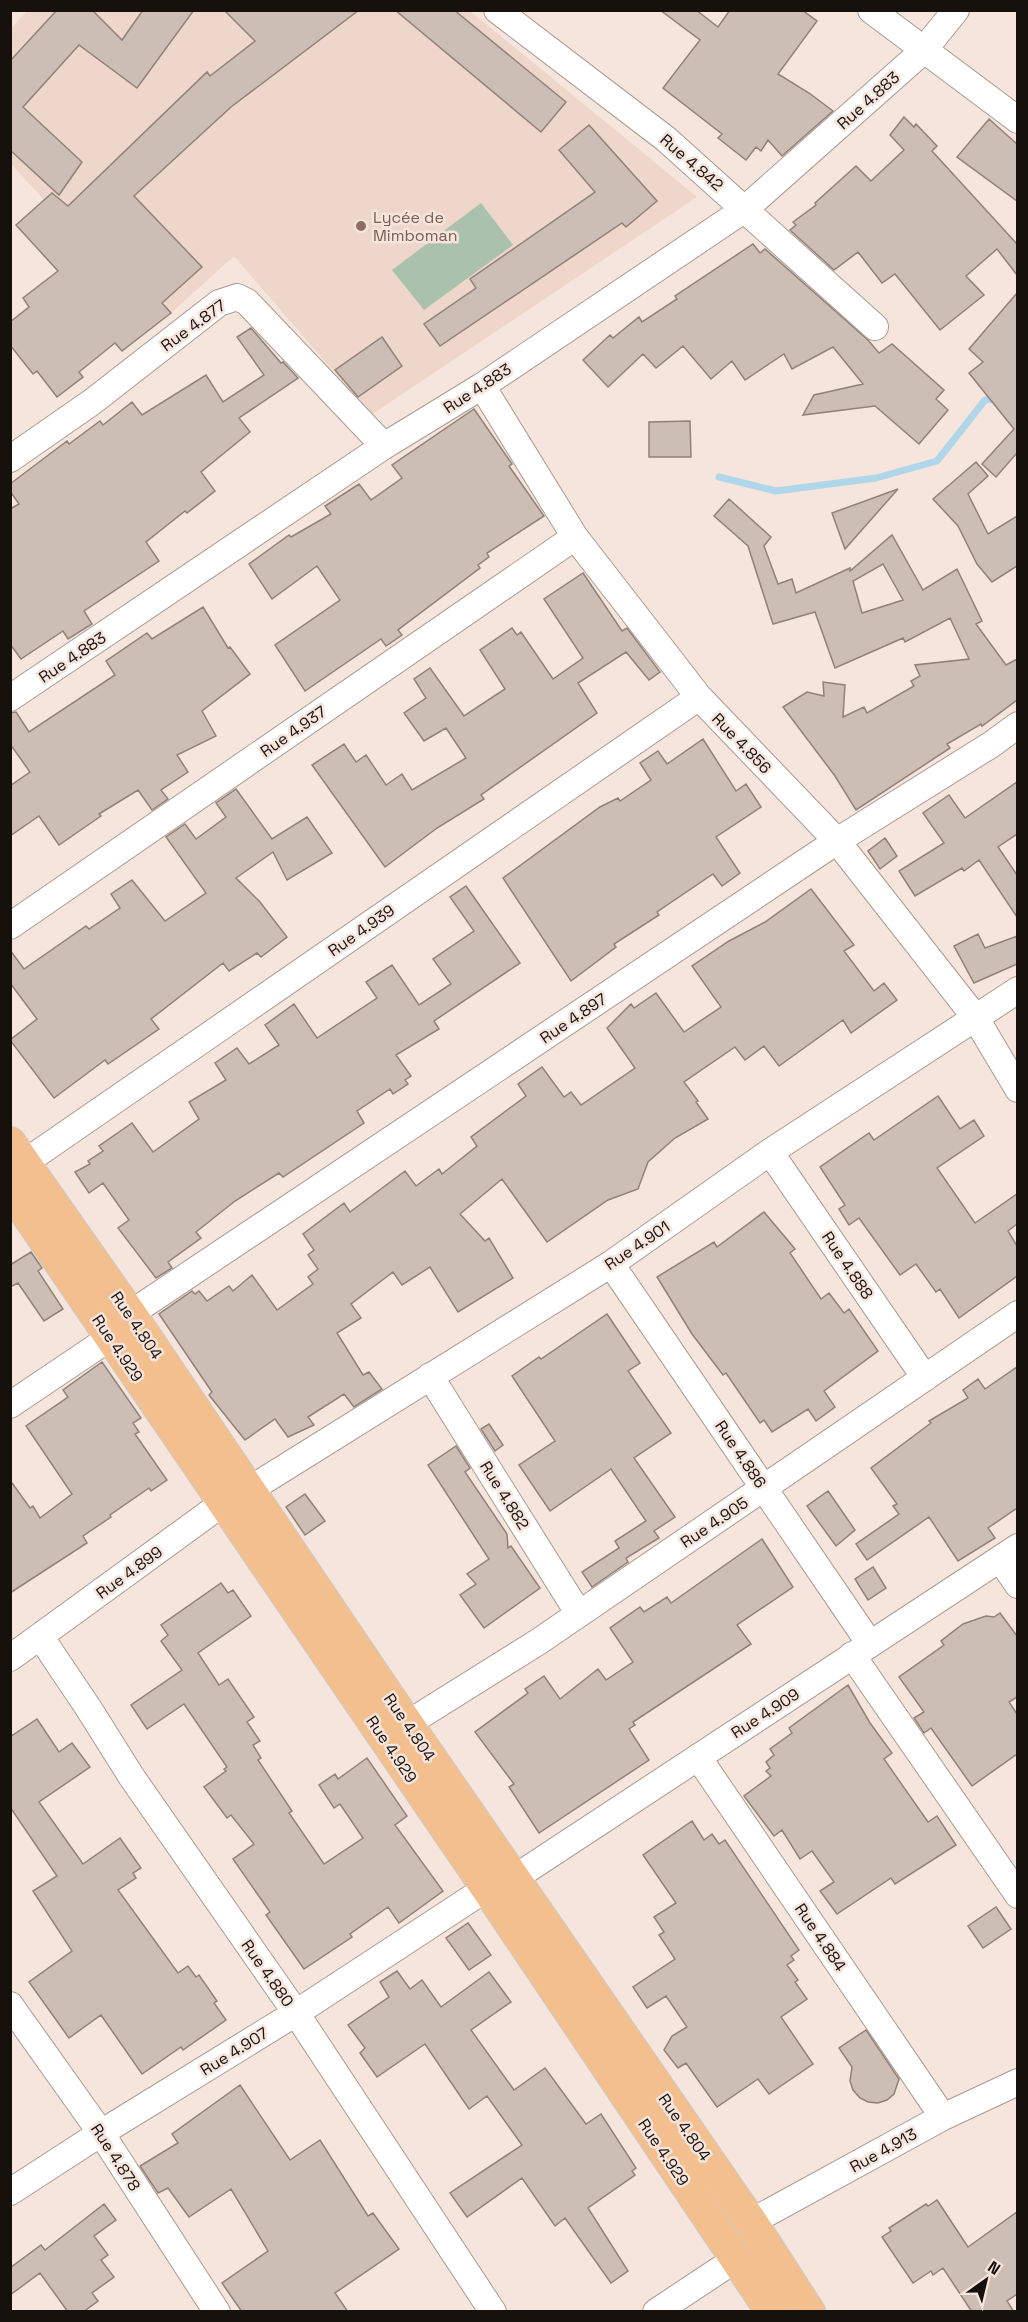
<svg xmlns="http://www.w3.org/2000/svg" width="1028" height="2322" font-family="'Space Grotesk',sans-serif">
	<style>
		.built { fill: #eed6ca }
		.green { fill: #aac1ad }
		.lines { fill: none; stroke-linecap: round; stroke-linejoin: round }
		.stream { stroke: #b0d7e9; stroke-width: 7 }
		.building { fill: #cdbeb5; stroke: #908179; stroke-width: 1.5; fill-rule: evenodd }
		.minor-casing { stroke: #aa9b92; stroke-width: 28 }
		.major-casing { stroke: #cccbca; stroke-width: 34 }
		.minor { stroke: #fff; stroke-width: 26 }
		.major { stroke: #f4bf8f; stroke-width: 32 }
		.education-dot { fill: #8d6e63; stroke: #f6e5dc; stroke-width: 2 }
		.labels { text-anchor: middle; stroke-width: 5; stroke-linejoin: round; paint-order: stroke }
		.street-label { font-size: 16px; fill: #17110e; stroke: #f6e5dc }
		.education-label { font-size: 16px; fill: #785e54; stroke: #f6e5dc; text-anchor: start }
	</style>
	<rect width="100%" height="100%" fill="#f6e5dc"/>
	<path class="built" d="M 469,10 L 697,197 L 371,415 L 234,256 L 171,313 L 145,285 L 133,296 L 11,164 L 11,29 L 27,11 Z"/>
	<path class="green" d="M 481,203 L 513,245 L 424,310 L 392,270 Z"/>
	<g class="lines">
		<path class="stream" d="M 719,477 L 776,491 L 876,478 L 937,461 L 985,400 L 997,399"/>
	</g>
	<path class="building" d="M 57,10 L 92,10 L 122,40 L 143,10 L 194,10 L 137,88 L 79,45 L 23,107 L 82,162 L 59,195 L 10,150 L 10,61 Z
		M 224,10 L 359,10 L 231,107 L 134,196 L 202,267 L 162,303 L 171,313 L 122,351 L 115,343 L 79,372 L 83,377 L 57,397 L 37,371 L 33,374 L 10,345 L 10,322 L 29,307 L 23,298 L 58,271 L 16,225 L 52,193 L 68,206 L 207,72 L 210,76 L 255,41 Z
		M 395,10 L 454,10 L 566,102 L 541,132 Z
		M 660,10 L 696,10 L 718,27 L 730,10 L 802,10 L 817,21 L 778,74 L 809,93 L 833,111 L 782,156 L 768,140 L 761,151 L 756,147 L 746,160 L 718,138 L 722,134 L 663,88 L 700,40 Z
		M 904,117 L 914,127 L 916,124 L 937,146 L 932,151 L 1017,244 L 1017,275 L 997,249 L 966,276 L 984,295 L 940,330 L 895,274 L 882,283 L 858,252 L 834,270 L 790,230 L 796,225 L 793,222 L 816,205 L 815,203 L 856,166 L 871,181 L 904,150 L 890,135 Z
		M 989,119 L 1017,144 L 1017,201 L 957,157 Z
		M 589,125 L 657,201 L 626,227 L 622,223 L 440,346 L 424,324 L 476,288 L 470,279 L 595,192 L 559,150 Z
		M 753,244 L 760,253 L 765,249 L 868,340 L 879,353 L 892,344 L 944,390 L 936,399 L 948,410 L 919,444 L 875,406 L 803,415 L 814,395 L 863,384 L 833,347 L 792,369 L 784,354 L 745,380 L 732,361 L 711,379 L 683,346 L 656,368 L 643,354 L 608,387 L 583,360 L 610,335 L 613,338 L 639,317 L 642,322 L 677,299 L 675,296 Z
		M 1017,293 L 1017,453 L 996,477 L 982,464 L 1014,429 L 969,373 L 983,362 L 969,349 Z
		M 251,328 L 281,363 L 283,362 L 298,378 L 239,418 L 250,432 L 201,472 L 215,491 L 187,513 L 185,511 L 146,542 L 159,561 L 84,611 L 92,624 L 68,639 L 63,631 L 21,659 L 10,644 L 10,509 L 19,504 L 10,491 L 10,484 L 67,441 L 69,444 L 100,421 L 103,425 L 132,402 L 142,415 L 206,375 L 223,402 L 264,375 L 237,337 Z
		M 382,337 L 402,366 L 358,397 L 335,370 Z
		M 474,409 L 512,464 L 509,466 L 544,516 L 487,553 L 489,557 L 478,565 L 480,568 L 398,630 L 402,635 L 386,646 L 381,639 L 305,691 L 275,645 L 340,600 L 317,566 L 272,599 L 249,564 L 289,535 L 291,537 L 331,514 L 325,506 L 359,484 L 371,500 L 402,478 L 392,465 Z
		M 690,421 L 691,457 L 649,457 L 649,422 Z
		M 976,462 L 988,476 L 968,494 L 988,534 L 1017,516 L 1017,566 L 992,582 L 977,564 L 958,526 L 933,499 Z
		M 898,489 L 845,549 L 832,513 Z
		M 729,499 L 771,537 L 764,546 L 778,584 L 792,579 L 796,593 L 850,568 L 850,571 L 892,535 L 923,590 L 957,569 L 982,621 L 976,624 L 1006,665 L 1017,659 L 1017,700 L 982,726 L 981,724 L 947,744 L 950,748 L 856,810 L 835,776 L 783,707 L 807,692 L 824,696 L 823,682 L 845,685 L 843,717 L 864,707 L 867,713 L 914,686 L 911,681 L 920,676 L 915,665 L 969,659 L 950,618 L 905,642 L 903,638 L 835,668 L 815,612 L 773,624 L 748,546 L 714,516 ZM 883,564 L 903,600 L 862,613 L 853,581 Z
		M 583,573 L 622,631 L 627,628 L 660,672 L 649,680 L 626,652 L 578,683 L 597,713 L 481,795 L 484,799 L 437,828 L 385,867 L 312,765 L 344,744 L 356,762 L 366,755 L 386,785 L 402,774 L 412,790 L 466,758 L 446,728 L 424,741 L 404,713 L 426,698 L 414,679 L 430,668 L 464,716 L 505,689 L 480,650 L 512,628 L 517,635 L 521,632 L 553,679 L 583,658 L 544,599 Z
		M 203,607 L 228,648 L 230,647 L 250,674 L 202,711 L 216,736 L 177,755 L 188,772 L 161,790 L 168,799 L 152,810 L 138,790 L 99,814 L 101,816 L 59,845 L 39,816 L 10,836 L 10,786 L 30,772 L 10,744 L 10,713 L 16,712 L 29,732 L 115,675 L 106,661 L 147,633 L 152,639 Z
		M 703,739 L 736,791 L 746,784 L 761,807 L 716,837 L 740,873 L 722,886 L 713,874 L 657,912 L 659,915 L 614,944 L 616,947 L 571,981 L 503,878 L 600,807 L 618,798 L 620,801 L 651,780 L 640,763 L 658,751 L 667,764 Z
		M 1017,782 L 1017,834 L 998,847 L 1017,875 L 1017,917 L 979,860 L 964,871 L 962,868 L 915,896 L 899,871 L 944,843 L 923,813 L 949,795 L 965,818 Z
		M 236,789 L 272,839 L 307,817 L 332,853 L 287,880 L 273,852 L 236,878 L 260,902 L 287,937 L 261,957 L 257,953 L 229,971 L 223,963 L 151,1019 L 159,1029 L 108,1064 L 105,1060 L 54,1098 L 10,1040 L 37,1019 L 10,983 L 10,950 L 24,969 L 86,926 L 89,929 L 120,908 L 111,894 L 132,880 L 165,921 L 206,893 L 166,837 L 185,824 L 196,839 L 226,817 L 216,803 Z
		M 885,838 L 897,856 L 880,869 L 868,851 Z
		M 466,886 L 520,963 L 434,1021 L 439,1029 L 396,1055 L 411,1076 L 405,1080 L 408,1084 L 393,1094 L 390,1089 L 357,1111 L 364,1123 L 283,1177 L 279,1173 L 235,1201 L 196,1232 L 201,1238 L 168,1262 L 172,1268 L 156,1278 L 118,1228 L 129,1220 L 103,1183 L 89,1193 L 75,1172 L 90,1164 L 88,1161 L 103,1151 L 99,1146 L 132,1123 L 153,1152 L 199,1119 L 189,1102 L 226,1080 L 215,1063 L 237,1048 L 249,1064 L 279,1045 L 265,1025 L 294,1004 L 317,1038 L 377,998 L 366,982 L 392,965 L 419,1005 L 451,984 L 433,959 L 474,931 L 450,897 Z
		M 811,889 L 854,945 L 844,951 L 874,991 L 884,983 L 897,1000 L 851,1033 L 843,1020 L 779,1066 L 764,1046 L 745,1060 L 735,1047 L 684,1082 L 698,1101 L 696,1102 L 708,1119 L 675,1138 L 648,1162 L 638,1189 L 608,1200 L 547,1242 L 502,1179 L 460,1214 L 485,1241 L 489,1238 L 513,1278 L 458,1312 L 430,1267 L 402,1285 L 393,1272 L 351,1304 L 361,1318 L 337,1333 L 363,1375 L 369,1372 L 382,1389 L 354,1407 L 344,1394 L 308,1417 L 314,1425 L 288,1437 L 275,1419 L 245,1440 L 209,1395 L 212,1392 L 159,1314 L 192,1291 L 195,1294 L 199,1291 L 207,1301 L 229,1286 L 233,1291 L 252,1275 L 277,1310 L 313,1284 L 308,1277 L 318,1269 L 308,1255 L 314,1250 L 303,1234 L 344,1203 L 350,1212 L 405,1171 L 416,1186 L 439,1169 L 442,1174 L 477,1146 L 471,1137 L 526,1096 L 518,1084 L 542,1067 L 564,1097 L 571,1092 L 581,1105 L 635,1068 L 607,1028 L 631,1004 L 634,1008 L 656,993 L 684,1032 L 721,1007 L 692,966 L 729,941 L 765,922 Z
		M 978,934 L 985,948 L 1017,936 L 1017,964 L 974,983 L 954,946 Z
		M 938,1096 L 960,1129 L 974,1120 L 984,1136 L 937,1168 L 975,1223 L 1017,1194 L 1017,1224 L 1008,1231 L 1017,1246 L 1017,1276 L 959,1318 L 940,1289 L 936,1292 L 916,1264 L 900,1275 L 859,1218 L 849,1225 L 839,1209 L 845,1205 L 820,1167 L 869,1133 L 874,1140 Z
		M 764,1212 L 795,1249 L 790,1253 L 821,1299 L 829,1293 L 844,1313 L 849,1309 L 878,1351 L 824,1391 L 835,1407 L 816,1421 L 808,1409 L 772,1432 L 764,1420 L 760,1423 L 726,1373 L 723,1375 L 692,1334 L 657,1277 L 714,1242 L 717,1247 Z
		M 31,1252 L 42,1268 L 38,1271 L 63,1309 L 44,1321 L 18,1283 L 10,1287 L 10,1265 Z
		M 607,1314 L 640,1363 L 628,1371 L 671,1433 L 634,1458 L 675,1517 L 654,1531 L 659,1538 L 626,1558 L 628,1562 L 592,1587 L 582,1572 L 619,1548 L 615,1541 L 646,1521 L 611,1469 L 550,1511 L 519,1465 L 555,1441 L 512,1376 L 539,1357 L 541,1359 Z
		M 102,1362 L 141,1418 L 133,1423 L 139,1432 L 135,1434 L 167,1480 L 151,1491 L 149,1488 L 110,1515 L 111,1517 L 83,1536 L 87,1543 L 10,1593 L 10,1480 L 30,1508 L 33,1506 L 40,1518 L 72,1494 L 26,1426 L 68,1397 L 63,1390 Z
		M 1017,1367 L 1017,1508 L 988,1528 L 995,1538 L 958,1561 L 929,1517 L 867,1560 L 856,1544 L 899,1514 L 893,1506 L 897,1504 L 871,1468 L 931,1423 L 929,1421 L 968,1398 L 963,1390 L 978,1379 L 985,1389 Z
		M 489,1424 L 503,1445 L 495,1451 L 481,1429 Z
		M 456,1446 L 470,1468 L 465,1472 L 507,1534 L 508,1548 L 511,1546 L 540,1588 L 484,1628 L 460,1595 L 476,1584 L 467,1574 L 489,1559 L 428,1465 Z
		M 828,1491 L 855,1530 L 836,1546 L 807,1506 Z
		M 305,1494 L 325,1521 L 305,1535 L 286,1507 Z
		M 762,1539 L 793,1587 L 737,1625 L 751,1644 L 633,1722 L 635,1725 L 629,1729 L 649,1760 L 539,1833 L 509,1787 L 514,1784 L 475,1732 L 528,1693 L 525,1689 L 544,1676 L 560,1699 L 598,1669 L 606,1680 L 633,1662 L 610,1628 L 640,1607 L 644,1612 L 667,1597 L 671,1603 Z
		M 873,1567 L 886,1588 L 868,1600 L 855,1579 Z
		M 221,1583 L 228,1593 L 233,1590 L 251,1616 L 198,1653 L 219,1685 L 228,1679 L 254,1717 L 247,1722 L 260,1741 L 253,1745 L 261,1758 L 258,1760 L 292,1811 L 289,1813 L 324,1864 L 363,1838 L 340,1804 L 334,1808 L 319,1785 L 335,1774 L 338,1779 L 367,1758 L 407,1816 L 395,1825 L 443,1891 L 399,1923 L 388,1907 L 350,1934 L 352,1937 L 304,1969 L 266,1915 L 270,1912 L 233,1859 L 254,1844 L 231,1815 L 227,1818 L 204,1787 L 226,1771 L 224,1769 L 227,1767 L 184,1704 L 147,1729 L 131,1705 L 182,1670 L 161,1641 L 168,1635 L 161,1625 Z
		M 1000,1613 L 1017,1636 L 1017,1697 L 1009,1702 L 1017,1714 L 1017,1754 L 972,1786 L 931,1728 L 924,1733 L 914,1718 L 924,1712 L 899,1677 L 944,1645 L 941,1641 L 963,1624 L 986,1616 L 994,1617 Z
		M 848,1685 L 870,1723 L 892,1753 L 884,1759 L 928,1822 L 937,1816 L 956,1845 L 895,1884 L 891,1878 L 837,1914 L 820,1891 L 834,1882 L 812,1851 L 800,1859 L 782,1830 L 774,1836 L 744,1796 L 771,1776 L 766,1771 L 770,1768 L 766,1762 L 774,1755 L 770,1749 L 792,1733 L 789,1728 Z
		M 37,1719 L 59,1752 L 72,1743 L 90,1767 L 39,1802 L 83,1864 L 120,1838 L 141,1868 L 133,1873 L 136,1878 L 118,1890 L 178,1973 L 188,1966 L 196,1977 L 199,1975 L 217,2001 L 214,2003 L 226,2020 L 183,2050 L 181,2047 L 142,2074 L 101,2015 L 69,2038 L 29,1982 L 72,1951 L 33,1891 L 57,1876 L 10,1807 L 10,1737 Z
		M 692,1821 L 704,1840 L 712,1834 L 719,1844 L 725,1840 L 799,1950 L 791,1956 L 794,1960 L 787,1965 L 798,1980 L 795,1982 L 807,1999 L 781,2017 L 813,2064 L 769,2094 L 758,2079 L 717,2107 L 686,2063 L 678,2068 L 664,2050 L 672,2036 L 687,2027 L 666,1996 L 647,2008 L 633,1987 L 675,1959 L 659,1935 L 664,1932 L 654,1917 L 676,1903 L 643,1855 Z
		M 996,1907 L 1011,1929 L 983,1948 L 968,1926 Z
		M 468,1923 L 491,1955 L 469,1970 L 446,1938 Z
		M 397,1971 L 410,1989 L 422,1980 L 441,2007 L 489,1972 L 511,2002 L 471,2030 L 514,2090 L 545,2068 L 586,2124 L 601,2114 L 636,2168 L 632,2171 L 635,2175 L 588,2208 L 628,2271 L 611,2283 L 565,2218 L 555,2226 L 522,2178 L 467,2217 L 450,2193 L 522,2145 L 487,2096 L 469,2109 L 425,2044 L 377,2077 L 360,2053 L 365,2048 L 348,2025 L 389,1997 L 380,1982 Z
		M 866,2030 L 899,2079 L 894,2094 L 887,2100 L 878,2103 L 868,2102 L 860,2098 L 853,2090 L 850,2081 L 852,2067 L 839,2048 Z
		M 240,2085 L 290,2160 L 320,2140 L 368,2216 L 373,2213 L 399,2249 L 335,2293 L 348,2312 L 242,2312 L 222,2283 L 268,2251 L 231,2189 L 189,2217 L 168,2188 L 158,2193 L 140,2166 L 178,2143 L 172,2134 Z
		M 937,2200 L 968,2247 L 1017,2212 L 1017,2294 L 1007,2301 L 1014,2312 L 972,2312 L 943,2268 L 933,2275 L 931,2271 L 913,2283 L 882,2237 L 891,2231 L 889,2228 L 926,2204 L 928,2206 Z
		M 104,2204 L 116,2220 L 94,2236 L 108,2255 L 101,2260 L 114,2277 L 92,2293 L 98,2301 L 83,2312 L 68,2312 L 40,2273 L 10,2295 L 10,2268 L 41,2245 L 45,2250 Z"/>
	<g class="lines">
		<g class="minor-casing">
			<path id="minor" d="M 497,10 L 666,139 L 875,327
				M 871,10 L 1018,120
				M 482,386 L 575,537 L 699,697 L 837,841 L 975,1017 L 1018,1089
				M 10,459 L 92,402 L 219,303 L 237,297 L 247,302 L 384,446
				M 10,698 L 384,446 L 482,386 L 745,209 L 923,51 L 956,10
				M 10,926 L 575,537
				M 770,1152 L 925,1378
				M 24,1163 L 699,697
				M 611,1264 L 870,1644
				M 130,1314 L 837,841 L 992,744 L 1018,725
				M 430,1376 L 579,1614
				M 10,1405 L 111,1337
				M 1000,1559 L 1018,1585
				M 40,1636 L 89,1709 L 131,1776 L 296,2013 L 493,2312
				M 852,1655 L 1018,1895
				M 10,1658 L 223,1503 L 249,1490 L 611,1264 L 770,1152 L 1018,990
				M 407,1724 L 538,1642 L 1018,1314
				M 698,1757 L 943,2117
				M 513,1879 L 1018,1547
				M 10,2005 L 101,2133 L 217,2312
				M 10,2192 L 101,2133 L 296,2013 L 487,1888
				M 751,2222 L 943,2117 L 1018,2082
				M 656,2312 L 736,2259"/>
		</g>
		<g class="major-casing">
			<path id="major" d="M 10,1143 L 130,1314 L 407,1724 L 751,2222 L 809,2312
				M 10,1189 L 487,1888 L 772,2312"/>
		</g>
		<use href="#minor" class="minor"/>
		<use href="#major" class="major"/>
	</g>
	<circle class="education-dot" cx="361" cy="226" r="6"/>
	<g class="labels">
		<g class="street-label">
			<text transform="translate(868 100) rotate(-42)" y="6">Rue 4.883</text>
			<text transform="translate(692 162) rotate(41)" y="6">Rue 4.842</text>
			<text transform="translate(193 325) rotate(-36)" y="6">Rue 4.877</text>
			<text transform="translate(477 388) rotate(-33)" y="6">Rue 4.883</text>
			<text transform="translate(72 657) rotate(-34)" y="6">Rue 4.883</text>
			<text transform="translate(293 731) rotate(-35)" y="6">Rue 4.937</text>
			<text transform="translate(742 743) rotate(46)" y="6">Rue 4.856</text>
			<text transform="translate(361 930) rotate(-35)" y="6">Rue 4.939</text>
			<text transform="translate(573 1018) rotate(-34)" y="6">Rue 4.897</text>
			<text transform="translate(637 1245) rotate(-34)" y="6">Rue 4.901</text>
			<text transform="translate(848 1265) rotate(56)" y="6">Rue 4.888</text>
			<text transform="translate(137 1325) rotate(56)" y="6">Rue 4.804</text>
			<text transform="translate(118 1348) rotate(56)" y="6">Rue 4.929</text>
			<text transform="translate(741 1454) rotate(56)" y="6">Rue 4.886</text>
			<text transform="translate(505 1495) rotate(58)" y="6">Rue 4.882</text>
			<text transform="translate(714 1522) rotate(-34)" y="6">Rue 4.905</text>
			<text transform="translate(129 1572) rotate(-36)" y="6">Rue 4.899</text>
			<text transform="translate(765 1713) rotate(-33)" y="6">Rue 4.909</text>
			<text transform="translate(410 1727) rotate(56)" y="6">Rue 4.804</text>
			<text transform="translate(392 1749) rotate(56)" y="6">Rue 4.929</text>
			<text transform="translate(821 1937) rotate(56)" y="6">Rue 4.884</text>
			<text transform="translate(268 1973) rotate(55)" y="6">Rue 4.880</text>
			<text transform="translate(234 2051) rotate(-32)" y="6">Rue 4.907</text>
			<text transform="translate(685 2127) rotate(55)" y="6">Rue 4.804</text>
			<text transform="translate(883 2150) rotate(-29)" y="6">Rue 4.913</text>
			<text transform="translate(664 2152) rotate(56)" y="6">Rue 4.929</text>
			<text transform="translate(116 2157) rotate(57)" y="6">Rue 4.878</text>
		</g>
		<g class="education-label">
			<text x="373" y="223">Lycée de<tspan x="373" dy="18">Mimboman</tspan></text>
		</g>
	</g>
	<rect width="1028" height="2322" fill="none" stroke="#17110e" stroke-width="24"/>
	<g transform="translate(986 2280) rotate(34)" stroke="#f6e5dc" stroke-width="4.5" paint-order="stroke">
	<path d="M0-4.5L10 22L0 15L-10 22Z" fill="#17110e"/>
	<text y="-9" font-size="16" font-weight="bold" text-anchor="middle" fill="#17110e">N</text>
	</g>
</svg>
